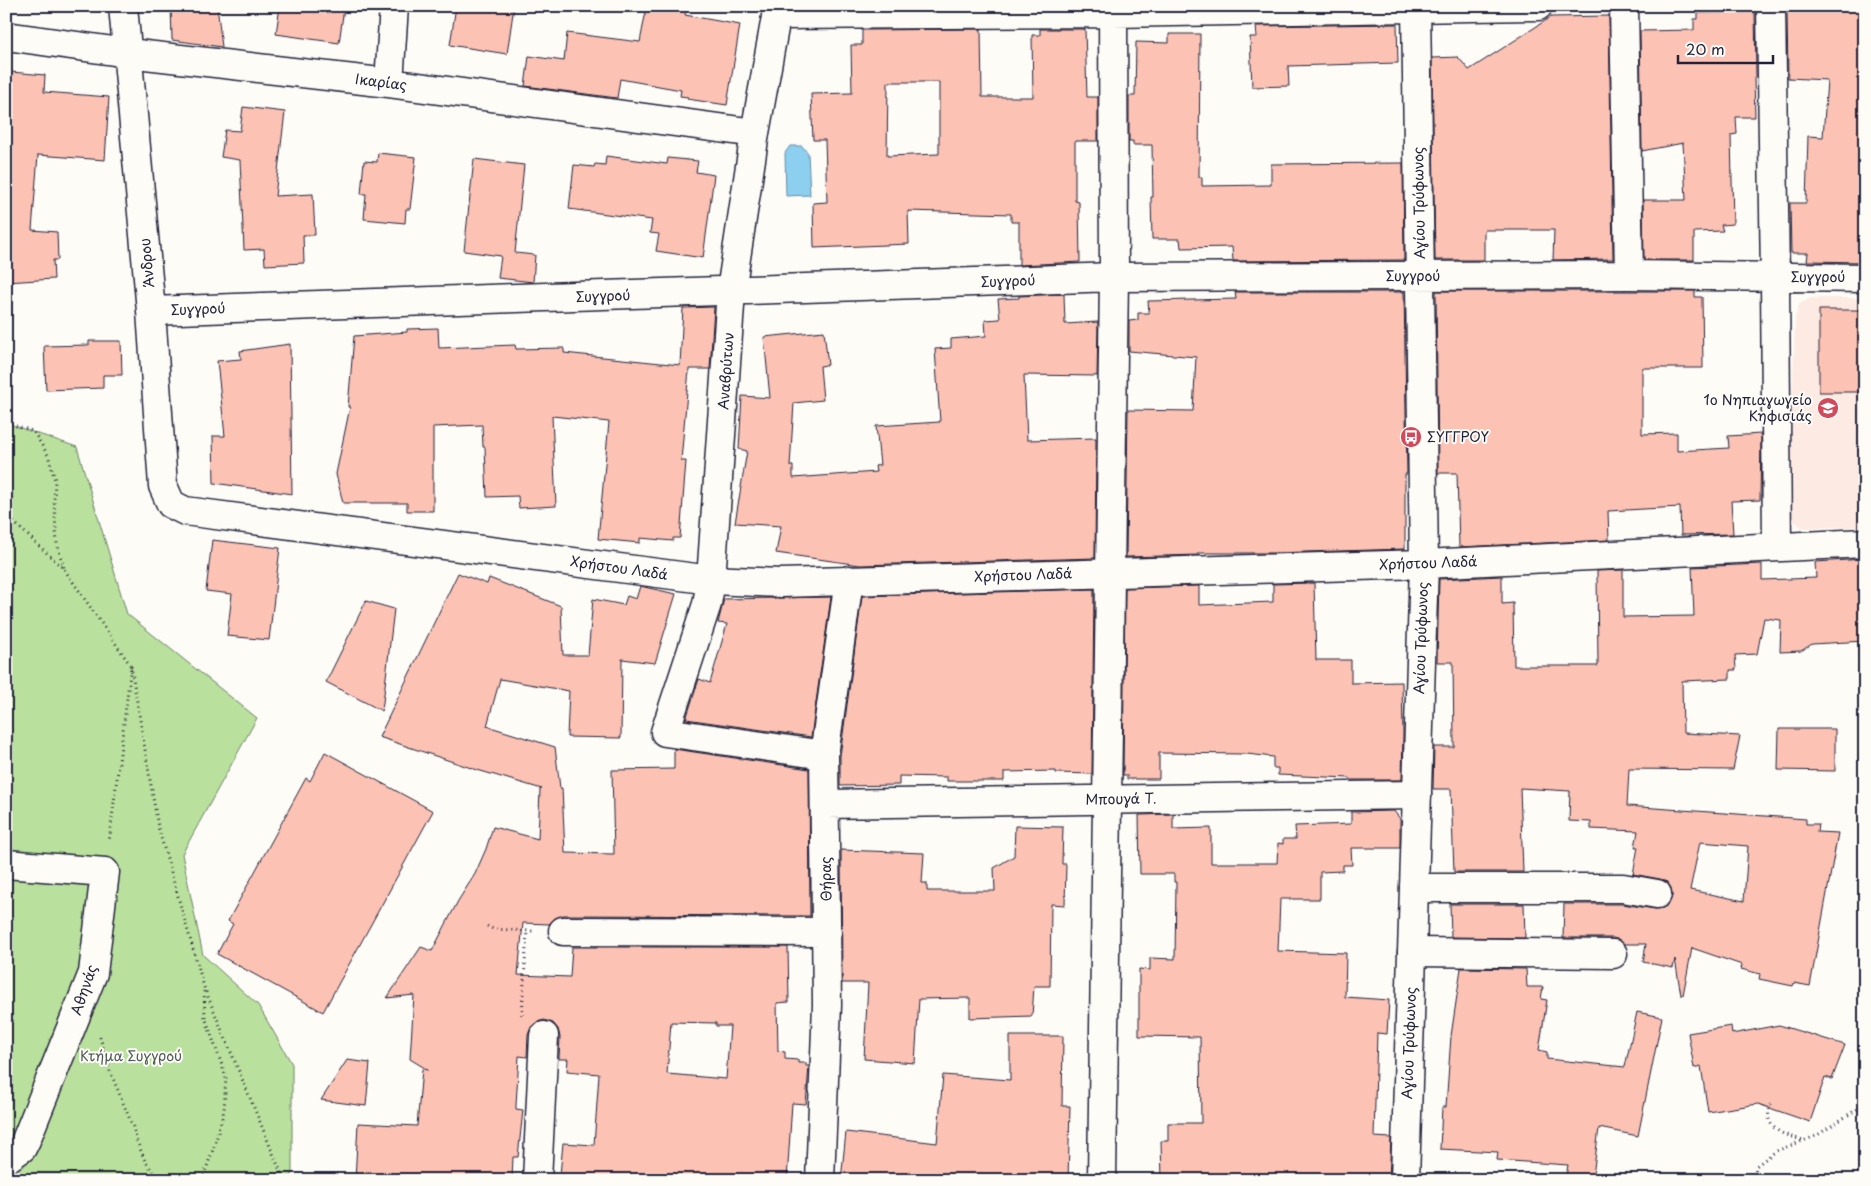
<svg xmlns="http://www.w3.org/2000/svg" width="1871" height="1186" font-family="'Playpen Sans',sans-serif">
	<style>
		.built { fill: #fdebe3 }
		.green { fill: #b9e09c; stroke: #6e816c }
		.water { fill: #8dcfef; stroke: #628aa7 }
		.building { fill: #fcc2b4; stroke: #22223b; fill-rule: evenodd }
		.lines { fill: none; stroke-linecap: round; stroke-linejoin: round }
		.minor-casing { stroke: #22223b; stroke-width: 31 }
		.major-casing { stroke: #22223b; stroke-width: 31 }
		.path { stroke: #22223b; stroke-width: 3; stroke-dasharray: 1 4; stroke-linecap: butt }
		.minor { stroke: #fdfcf7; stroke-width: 28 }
		.major { stroke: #fdfcf7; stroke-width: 28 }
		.labels { text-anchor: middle; stroke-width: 4; stroke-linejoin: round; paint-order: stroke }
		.street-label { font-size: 14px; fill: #22223b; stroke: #fdfcf7 }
		.poi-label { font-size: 14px; fill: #22223b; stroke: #fdfcf7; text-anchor: end }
		.park-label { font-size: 14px; fill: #4f5b58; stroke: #fdfcf7 }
	</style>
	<rect width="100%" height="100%" fill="#fdfcf7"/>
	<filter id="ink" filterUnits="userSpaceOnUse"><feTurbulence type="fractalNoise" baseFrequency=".02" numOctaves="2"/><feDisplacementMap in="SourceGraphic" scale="10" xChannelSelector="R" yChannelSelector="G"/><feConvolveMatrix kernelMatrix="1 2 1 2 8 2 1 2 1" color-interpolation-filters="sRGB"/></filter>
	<g filter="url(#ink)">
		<path class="built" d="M 1811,298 L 1865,298 L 1865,527 L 1803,528 L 1793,521 L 1789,499 L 1795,317 L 1799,304 Z"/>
		<path class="green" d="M 6,423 L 77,447 L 127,614 L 257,718 L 182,854 L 203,955 L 258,1005 L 292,1064 L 292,1172 L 290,1180 L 6,1180 Z"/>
		<path class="water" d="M 790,146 L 802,146 L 808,153 L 810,195 L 786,196 L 785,153 Z"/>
		<path class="building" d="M 171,6 L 217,6 L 222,47 L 172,40 Z
			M 280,6 L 328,6 L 344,8 L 339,43 L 276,34 Z
			M 456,6 L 514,6 L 507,54 L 450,45 Z
			M 647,6 L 666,6 L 686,11 L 685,15 L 740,25 L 727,105 L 687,99 L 688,97 L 680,96 L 681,90 L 620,79 L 617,98 L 525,86 L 529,56 L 564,61 L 567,33 L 640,42 Z
			M 1796,8 L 1861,9 L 1861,32 L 1865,32 L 1865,262 L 1807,261 L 1808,253 L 1791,253 L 1790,203 L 1806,203 L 1808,136 L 1823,137 L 1827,80 L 1788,78 L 1787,11 L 1796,11 Z
			M 1755,12 L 1756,77 L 1754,77 L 1755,117 L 1736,117 L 1737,134 L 1731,135 L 1733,224 L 1721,225 L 1723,231 L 1694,232 L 1694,260 L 1644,260 L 1643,200 L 1686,200 L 1683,143 L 1642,151 L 1640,31 L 1694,30 L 1694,19 L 1698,19 L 1698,13 Z
			M 1609,16 L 1613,259 L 1553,260 L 1554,230 L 1484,230 L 1484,260 L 1435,260 L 1432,58 L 1458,57 L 1469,70 L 1551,17 Z
			M 1397,24 L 1398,63 L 1288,66 L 1289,86 L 1252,87 L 1250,37 L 1257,37 L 1256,26 Z
			M 981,29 L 982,97 L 1033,97 L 1032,35 L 1040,35 L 1040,29 L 1085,29 L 1087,97 L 1098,97 L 1098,141 L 1075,141 L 1075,201 L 1079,202 L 1080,262 L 1019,265 L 1019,222 L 1011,222 L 1011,214 L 908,211 L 909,244 L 814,248 L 813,203 L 827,202 L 825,140 L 813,140 L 811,94 L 852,93 L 851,45 L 862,45 L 862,30 ZM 888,82 L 939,82 L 939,154 L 887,156 Z
			M 1169,34 L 1200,34 L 1199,177 L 1202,177 L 1202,186 L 1271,185 L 1271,164 L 1403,163 L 1404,260 L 1233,261 L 1232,247 L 1181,248 L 1180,239 L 1152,239 L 1151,197 L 1153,197 L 1152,145 L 1133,145 L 1133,141 L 1129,141 L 1129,96 L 1135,96 L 1136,42 L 1169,43 Z
			M 11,72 L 45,75 L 44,92 L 109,97 L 105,160 L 38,155 L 32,230 L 57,232 L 58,260 L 53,260 L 54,279 L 6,282 L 6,87 L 10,87 Z
			M 243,107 L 285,112 L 275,196 L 313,194 L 315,235 L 303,235 L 304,263 L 265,265 L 264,249 L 244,250 L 240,160 L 221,157 L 225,130 L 240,131 Z
			M 378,153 L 416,157 L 410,209 L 406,209 L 405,223 L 364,219 L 366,194 L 361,194 L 364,161 L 377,162 Z
			M 606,156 L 667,164 L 668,158 L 698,161 L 696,172 L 714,175 L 703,258 L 656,251 L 659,234 L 650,233 L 652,220 L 569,209 L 574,165 L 594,167 L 595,164 L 605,165 Z
			M 474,159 L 524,165 L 515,253 L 535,255 L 533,282 L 498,278 L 501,256 L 464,251 Z
			M 1436,291 L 1695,291 L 1695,297 L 1702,297 L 1703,368 L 1642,368 L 1642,434 L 1677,433 L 1677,451 L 1729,448 L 1728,436 L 1761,434 L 1760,500 L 1731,501 L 1733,534 L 1681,535 L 1680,507 L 1608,511 L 1609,540 L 1459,547 L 1457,473 L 1438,473 Z
			M 1235,292 L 1404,292 L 1407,474 L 1405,474 L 1405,549 L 1272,553 L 1198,553 L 1198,555 L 1126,557 L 1128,410 L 1193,411 L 1196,357 L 1129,351 L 1129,321 L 1138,320 L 1138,313 L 1149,313 L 1148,301 L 1236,299 Z
			M 1064,294 L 1065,324 L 1098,322 L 1097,376 L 1024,375 L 1027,440 L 1096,438 L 1095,558 L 860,565 L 776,553 L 781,526 L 735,523 L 747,451 L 739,449 L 742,396 L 770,398 L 764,337 L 824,331 L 828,365 L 820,366 L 823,400 L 794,403 L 790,466 L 793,466 L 793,478 L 876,472 L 875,466 L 880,465 L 876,426 L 940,422 L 935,349 L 951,348 L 951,339 L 986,336 L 985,320 L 1000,319 L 998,299 L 1019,298 L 1019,296 Z
			M 714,307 L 710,369 L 689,369 L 681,461 L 686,461 L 680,538 L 673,538 L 673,541 L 640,538 L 640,543 L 598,539 L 609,422 L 552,416 L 556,506 L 519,508 L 518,496 L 487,497 L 485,447 L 483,447 L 482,425 L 433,427 L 433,511 L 407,511 L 407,503 L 343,503 L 336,474 L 350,407 L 348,407 L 354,336 L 407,332 L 407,329 L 438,328 L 439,348 L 515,345 L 516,349 L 564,348 L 564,353 L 680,365 L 683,308 Z
			M 1819,310 L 1865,310 L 1865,392 L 1819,392 Z
			M 89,341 L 121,341 L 122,375 L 103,375 L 103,388 L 46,390 L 44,346 L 89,345 Z
			M 290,344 L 292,494 L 214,483 L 213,436 L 225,436 L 217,361 L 241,359 L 240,351 Z
			M 212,540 L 280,548 L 269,640 L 227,636 L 232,594 L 206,591 Z
			M 1865,559 L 1865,641 L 1812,644 L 1801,651 L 1780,652 L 1781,620 L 1764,618 L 1757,654 L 1735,655 L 1736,670 L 1730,670 L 1730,679 L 1682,681 L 1683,733 L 1740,736 L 1733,770 L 1629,769 L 1627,806 L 1806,819 L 1806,824 L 1818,824 L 1817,832 L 1838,833 L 1810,986 L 1794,983 L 1793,986 L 1759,979 L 1760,974 L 1741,969 L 1742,965 L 1692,948 L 1683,995 L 1681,995 L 1675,959 L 1673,968 L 1643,962 L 1646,944 L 1624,944 L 1620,940 L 1613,938 L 1563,938 L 1564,904 L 1622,904 L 1655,909 L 1663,908 L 1669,904 L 1672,896 L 1671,888 L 1667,882 L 1660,879 L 1633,874 L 1638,847 L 1635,847 L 1638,831 L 1591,829 L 1591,822 L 1569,821 L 1570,791 L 1520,788 L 1523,872 L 1454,872 L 1451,789 L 1433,789 L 1434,747 L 1454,747 L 1453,662 L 1437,662 L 1439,579 L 1502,576 L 1502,604 L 1513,603 L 1514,666 L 1598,666 L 1597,571 L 1623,570 L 1623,617 L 1694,616 L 1692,567 L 1762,564 L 1762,580 L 1816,578 L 1815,562 ZM 1700,842 L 1748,846 L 1744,901 L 1690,890 Z
			M 458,573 L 487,584 L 489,578 L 561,606 L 563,655 L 588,655 L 593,599 L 624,605 L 627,596 L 636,599 L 640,586 L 676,594 L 655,663 L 622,659 L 621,738 L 567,737 L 569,691 L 500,679 L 487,726 L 555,747 L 560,788 L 562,788 L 565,853 L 614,854 L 612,770 L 674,769 L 674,749 L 809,769 L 810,916 L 563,915 L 555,918 L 549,924 L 523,923 L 518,975 L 570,977 L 572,947 L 788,947 L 789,1002 L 777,1003 L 778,1051 L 785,1052 L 785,1059 L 798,1060 L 798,1063 L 806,1063 L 806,1066 L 809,1066 L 806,1104 L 792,1103 L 787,1180 L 569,1180 L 570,1176 L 560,1175 L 563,1143 L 594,1145 L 599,1074 L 567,1071 L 568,1059 L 559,1059 L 560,1037 L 558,1029 L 553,1023 L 544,1020 L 537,1022 L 531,1027 L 528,1035 L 527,1057 L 519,1056 L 516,1105 L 516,1109 L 523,1110 L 518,1157 L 513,1157 L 512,1180 L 355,1180 L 358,1123 L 417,1126 L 422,1069 L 428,1070 L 410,1059 L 414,995 L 387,998 L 421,947 L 432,951 L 458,901 L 475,874 L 486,849 L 493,827 L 538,839 L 540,789 L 542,789 L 474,769 L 379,737 ZM 671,1022 L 716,1023 L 716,1026 L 730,1026 L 726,1079 L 667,1074 Z
			M 1314,583 L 1316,660 L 1351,660 L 1351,683 L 1402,682 L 1403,733 L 1402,780 L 1351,780 L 1350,778 L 1278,775 L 1278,768 L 1273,768 L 1273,757 L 1247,754 L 1159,753 L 1159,779 L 1127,779 L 1127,775 L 1123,775 L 1125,588 L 1199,586 L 1199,605 L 1273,602 L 1273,584 Z
			M 1094,589 L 1092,774 L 1056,773 L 1056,771 L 1004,772 L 1004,781 L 947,781 L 947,777 L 899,776 L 899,785 L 840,786 L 840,756 L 862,596 Z
			M 831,597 L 811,737 L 686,719 L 699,679 L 710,683 L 727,624 L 718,623 L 724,599 Z
			M 366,601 L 394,609 L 382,711 L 326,682 Z
			M 1779,729 L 1835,729 L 1835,771 L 1778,770 Z
			M 325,752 L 433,811 L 323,1012 L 217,954 L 233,924 L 228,921 L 306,778 L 310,781 Z
			M 1394,811 L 1400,819 L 1400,848 L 1351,848 L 1352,865 L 1343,865 L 1343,871 L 1320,872 L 1320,899 L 1280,899 L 1278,951 L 1346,953 L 1345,997 L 1389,1000 L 1387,1034 L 1377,1033 L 1374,1137 L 1391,1138 L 1389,1180 L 1162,1180 L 1161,1141 L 1168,1141 L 1168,1123 L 1201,1123 L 1200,1037 L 1139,1036 L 1139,969 L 1150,970 L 1150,958 L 1175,959 L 1176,882 L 1174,882 L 1174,874 L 1140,874 L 1139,815 L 1173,814 L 1173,829 L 1211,828 L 1211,863 L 1277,863 L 1278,843 L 1283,844 L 1283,839 L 1296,839 L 1295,826 L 1351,824 L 1351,812 Z
			M 1015,826 L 1063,827 L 1062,864 L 1066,864 L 1065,905 L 1051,904 L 1050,986 L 1034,986 L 1032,1016 L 970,1018 L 970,998 L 919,999 L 915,1063 L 864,1059 L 868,983 L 842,983 L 841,850 L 924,853 L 922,883 L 927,883 L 927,891 L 995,891 L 994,868 L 1014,856 Z
			M 1450,904 L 1524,904 L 1525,938 L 1451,937 Z
			M 1461,968 L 1526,969 L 1527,987 L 1543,987 L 1541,999 L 1547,1000 L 1539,1050 L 1547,1052 L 1547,1059 L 1625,1067 L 1637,1012 L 1662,1017 L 1638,1136 L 1599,1128 L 1593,1176 L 1566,1176 L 1568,1165 L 1497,1160 L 1498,1152 L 1440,1149 L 1442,1107 L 1446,1107 L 1451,1036 Z
			M 1779,1025 L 1845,1045 L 1832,1079 L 1825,1077 L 1810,1122 L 1758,1104 L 1708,1112 L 1701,1066 L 1694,1068 L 1688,1033 L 1731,1026 L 1732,1034 Z
			M 1010,1036 L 1063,1036 L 1062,1106 L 1070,1106 L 1068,1180 L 841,1180 L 846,1132 L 937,1143 L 943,1075 L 1010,1080 Z
			M 347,1060 L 370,1063 L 366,1106 L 321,1100 Z"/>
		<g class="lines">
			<g class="minor-casing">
				<path id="minor" d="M 778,6 L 755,133 L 731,291 L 711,580 L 707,604 L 665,732 L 824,755
					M 1113,6 L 1114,277 L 1629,275 L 1865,278
					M 1416,6 L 1424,564 L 1865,543
					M 1624,6 L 1629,275
					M 1771,6 L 1775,277 L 1777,547
					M 776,15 L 1113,13 L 1538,6
					M 6,36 L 128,53 L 389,83 L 755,133
					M 389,83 L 394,6
					M 826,804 L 1417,795
					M 6,864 L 105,872 L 93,973 L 26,1140 L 22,1148 L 6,1159
					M 1414,888 L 1623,888 L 1657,894
					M 563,931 L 827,932
					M 1412,952 L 1613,954
					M 537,1180 L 544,1036
					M 820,1180 L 827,1005 L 824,755 L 849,580"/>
			</g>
			<g class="major-casing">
				<path id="major" d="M 123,6 L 151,311 L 163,486 L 171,504 L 185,511 L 711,580 L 781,583 L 1424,564 L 1405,1180
					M 151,311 L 1114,277 L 1102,1180"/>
			</g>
			<path class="path" d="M 6,423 L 33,431 L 48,455 L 55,480 L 54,502 L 57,544 L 64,568
				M 6,515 L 64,569 L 131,666 L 109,842
				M 131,666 L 158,827 L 204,987 L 284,1180
				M 487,926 L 493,929 L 533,931
				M 522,1015 L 527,931
				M 100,1037 L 110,1071 L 133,1127 L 137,1141 L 145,1161 L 159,1180
				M 1771,1104 C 1761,1128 1784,1136 1804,1140
				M 33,1178 L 45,1180
				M 202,1180 L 215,1144 L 224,1110 L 226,1077 L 205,1017 L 204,990
				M 1754,1180 L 1756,1166 L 1776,1151 L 1816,1136 L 1865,1104"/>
			<use href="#minor" class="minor"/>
			<use href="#major" class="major"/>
		</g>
	</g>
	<defs>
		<g id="school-disc" transform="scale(1.125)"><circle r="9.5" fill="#d1495b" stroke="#fdfcf7"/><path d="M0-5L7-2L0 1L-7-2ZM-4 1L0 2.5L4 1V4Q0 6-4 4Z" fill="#fff"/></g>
		<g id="bus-disc" transform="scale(1.125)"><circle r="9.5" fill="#d1495b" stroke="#fdfcf7"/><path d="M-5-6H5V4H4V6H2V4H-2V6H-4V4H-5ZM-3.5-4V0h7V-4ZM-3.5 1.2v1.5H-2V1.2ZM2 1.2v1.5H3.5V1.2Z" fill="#fff"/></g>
	</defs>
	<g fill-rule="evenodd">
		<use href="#school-disc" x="1828" y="408"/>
		<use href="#bus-disc" x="1411" y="437"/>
	</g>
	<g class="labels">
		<g class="street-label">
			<text transform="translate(381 82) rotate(7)" y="5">Ικαρίας</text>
			<text transform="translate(1419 203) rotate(-91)" y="5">Αγίου Τρύφωνος</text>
			<text transform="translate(147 263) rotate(-95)" y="5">Άνδρου</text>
			<text x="1413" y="281">Συγγρού</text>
			<text x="1818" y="282">Συγγρού</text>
			<text transform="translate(1008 281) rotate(-2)" y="5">Συγγρού</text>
			<text transform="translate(603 296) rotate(-2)" y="5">Συγγρού</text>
			<text transform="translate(198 309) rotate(-2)" y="5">Συγγρού</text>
			<text transform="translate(726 371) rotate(-86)" y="5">Αναβρύτων</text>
			<text transform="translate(1428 563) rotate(-2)" y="5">Χρήστου Λαδά</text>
			<text transform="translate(619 568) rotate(8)" y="5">Χρήστου Λαδά</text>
			<text transform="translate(1023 575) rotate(-2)" y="5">Χρήστου Λαδά</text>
			<text transform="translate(1421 638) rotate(-88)" y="5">Αγίου Τρύφωνος</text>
			<text transform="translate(1121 799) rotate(-1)" y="5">Μπουγά Τ.</text>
			<text transform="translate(826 879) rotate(-91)" y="5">Θήρας</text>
			<text transform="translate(84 990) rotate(-71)" y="5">Αθηνάς</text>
			<text transform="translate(1409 1043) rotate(-88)" y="5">Αγίου Τρύφωνος</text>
		</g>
		<g class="poi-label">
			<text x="1812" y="405">1ο Νηπιαγωγείο<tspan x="1812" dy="16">Κηφισιάς</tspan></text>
			<text x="1427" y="442" text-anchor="start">ΣΥΓΓΡΟΥ</text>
		</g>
		<g class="park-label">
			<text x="131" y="1061">Κτήμα Συγγρού</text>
		</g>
	</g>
	<rect width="1871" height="1186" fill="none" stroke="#fdfcf7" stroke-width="25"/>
	<rect x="12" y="12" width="1846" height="1161" fill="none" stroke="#22223b" stroke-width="2" filter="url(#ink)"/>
	<path d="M1678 55v8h95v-8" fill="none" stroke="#22223b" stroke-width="2.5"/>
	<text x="1686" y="55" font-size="15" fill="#22223b" stroke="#fdfcf7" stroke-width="4" paint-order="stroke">20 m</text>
</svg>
